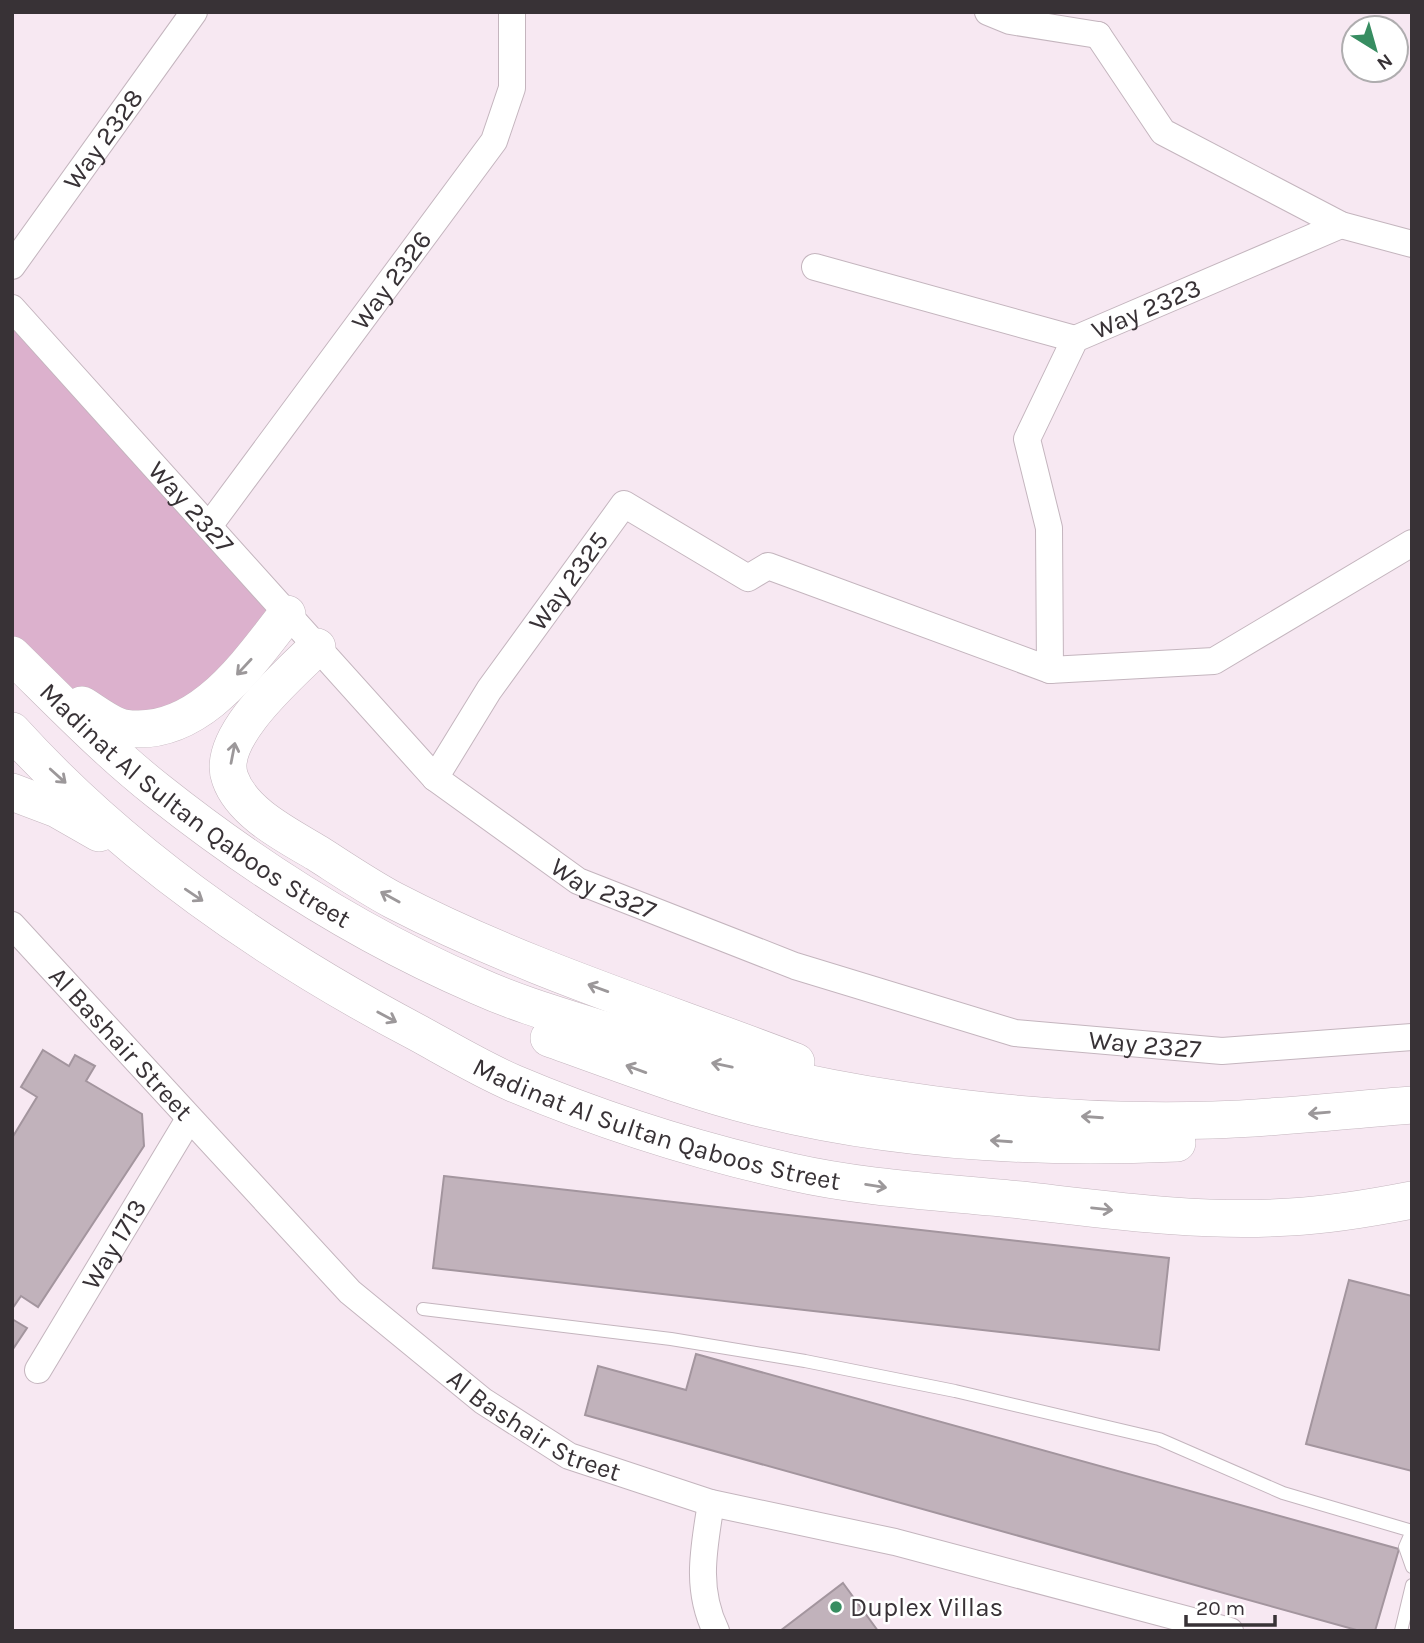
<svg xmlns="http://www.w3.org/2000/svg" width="1424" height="1643" font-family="Karla,sans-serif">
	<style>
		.green { fill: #dcb1cd }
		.building { fill: #c1b2bb; stroke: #a3959e; stroke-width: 2 }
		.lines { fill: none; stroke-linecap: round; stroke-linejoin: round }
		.lane-casing { stroke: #c4b5be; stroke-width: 14 }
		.street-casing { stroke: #c4b5be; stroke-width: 28 }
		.secondary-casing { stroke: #c4b5be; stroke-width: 38 }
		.lane { stroke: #fff; stroke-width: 12 }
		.street { stroke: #fff; stroke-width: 26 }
		.secondary { stroke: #fff; stroke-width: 37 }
		.oneway { stroke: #9c989a }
		.poi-dot { fill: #378d61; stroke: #fff; stroke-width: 2.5 }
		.labels { text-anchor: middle; stroke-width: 5; stroke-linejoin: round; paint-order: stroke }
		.street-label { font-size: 26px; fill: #383236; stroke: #fff }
		.poi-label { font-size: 26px; fill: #383236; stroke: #fff; text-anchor: start }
	</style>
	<rect width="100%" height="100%" fill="#f7e8f2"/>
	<path class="green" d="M 12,312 L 283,614 L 209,699 L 123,724 L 12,648 Z"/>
	<path class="building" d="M 43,1050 L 69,1066 L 75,1055 L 95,1066 L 86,1081 L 142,1114 L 144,1146 L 38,1307 L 21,1296 L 12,1309 L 12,1138 L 37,1097 L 21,1087 Z
		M 444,1176 L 1169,1258 L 1159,1350 L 433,1268 Z
		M 1349,1280 L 1412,1296 L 1412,1471 L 1306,1444 Z
		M 12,1319 L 27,1328 L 13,1349 L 12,1349 Z
		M 696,1354 L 1399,1549 L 1375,1631 L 1360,1631 L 585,1415 L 598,1366 L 686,1390 Z
		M 843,1583 L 878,1631 L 780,1631 Z"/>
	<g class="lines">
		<g class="lane-casing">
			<path id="lane" d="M 423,1309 L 671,1339 L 805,1361 L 955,1391 L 1159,1439 L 1283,1493 L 1412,1531
				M 1412,1531 L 1405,1547 L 1412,1567
				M 1401,1631 L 1412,1585"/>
		</g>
		<g class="street-casing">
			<g id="street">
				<path d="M 988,12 L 1010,21 L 1098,35"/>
				<path d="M 1098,35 L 1163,132 L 1341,225 L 1412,244"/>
				<path id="s1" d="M 12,266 L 194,12"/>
				<path d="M 815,267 L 1075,339"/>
				<path id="s2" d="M 12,308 L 435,778 L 578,881 L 795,966 L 1015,1033 L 1222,1051 L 1412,1037"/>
				<path id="s3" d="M 209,526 L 494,141 L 512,88 L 512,12"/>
				<path id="s4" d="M 1050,670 L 1049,528 L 1027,439 L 1075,339 L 1341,225"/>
				<path id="s5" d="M 435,778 L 489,690 L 624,504 L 748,578 L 768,566 L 1050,670 L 1214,661 L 1412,543"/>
				<path id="s6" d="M 12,925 L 350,1292 L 483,1401 L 569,1456 L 711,1503 L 895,1542 L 1230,1631"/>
				<path id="s7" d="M 38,1370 L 189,1119"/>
				<path d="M 711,1503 C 704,1548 695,1588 716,1631"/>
			</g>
		</g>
		<g class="secondary-casing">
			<g id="secondary">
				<path d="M 317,647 C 291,673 215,737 230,778 C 242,813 287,835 317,853 C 342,869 367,886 393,900 C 522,967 661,1010 796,1062"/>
				<path id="s8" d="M 12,655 C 60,702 106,750 158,791 C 255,868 364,937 478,986 C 518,1004 560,1016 601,1029 C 797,1092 1007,1126 1213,1120 C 1279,1118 1346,1110 1412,1105"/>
				<path d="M 82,705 C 94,712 111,726 124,728 C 198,739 247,665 287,614"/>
				<path id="s9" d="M 12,731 C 126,857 268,954 418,1033 C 449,1050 481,1069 513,1083 C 603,1121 697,1151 792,1172 C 867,1189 945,1192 1021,1200 C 1110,1210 1200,1223 1290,1217 C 1331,1215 1371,1208 1412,1200"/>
				<path d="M 12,792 L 57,809 L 99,833"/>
				<path d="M 549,1038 C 617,1062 685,1089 756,1107 C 891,1142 1037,1149 1177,1143"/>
			</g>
		</g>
		<use href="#lane" class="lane"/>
		<use href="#street" class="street"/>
		<use href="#secondary" class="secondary"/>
	</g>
	<defs><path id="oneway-shaft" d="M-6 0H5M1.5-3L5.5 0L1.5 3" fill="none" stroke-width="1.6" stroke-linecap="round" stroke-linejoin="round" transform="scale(1.75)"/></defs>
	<g class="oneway">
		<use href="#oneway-shaft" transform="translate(244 667) rotate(133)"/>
		<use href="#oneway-shaft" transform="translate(233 753) rotate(-79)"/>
		<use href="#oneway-shaft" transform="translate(58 776) rotate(42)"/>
		<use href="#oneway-shaft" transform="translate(194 895) rotate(34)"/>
		<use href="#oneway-shaft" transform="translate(390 897) rotate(-151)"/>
		<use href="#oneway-shaft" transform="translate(598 988) rotate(-160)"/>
		<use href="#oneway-shaft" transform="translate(387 1017) rotate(28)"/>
		<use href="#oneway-shaft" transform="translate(722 1065) rotate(-168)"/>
		<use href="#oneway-shaft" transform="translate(636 1069) rotate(-160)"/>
		<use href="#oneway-shaft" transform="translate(1319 1113) rotate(175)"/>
		<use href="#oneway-shaft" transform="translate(1092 1117) rotate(-176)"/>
		<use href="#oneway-shaft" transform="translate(1001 1141) rotate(-176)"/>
		<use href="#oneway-shaft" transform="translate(876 1186) rotate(9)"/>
		<use href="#oneway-shaft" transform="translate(1102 1209) rotate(6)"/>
	</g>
	<circle class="poi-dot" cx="836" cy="1607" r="7"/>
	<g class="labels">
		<g class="street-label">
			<text dy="9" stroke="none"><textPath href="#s1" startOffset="156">Way 2328</textPath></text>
			<text dy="9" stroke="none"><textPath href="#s3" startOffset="306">Way 2326</textPath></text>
			<text dy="9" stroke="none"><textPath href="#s4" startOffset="422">Way 2323</textPath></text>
			<text dy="9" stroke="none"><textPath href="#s2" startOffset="268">Way 2327</textPath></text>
			<text dy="9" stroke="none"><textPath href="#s5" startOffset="238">Way 2325</textPath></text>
			<text dy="9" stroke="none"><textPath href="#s8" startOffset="238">Madinat Al Sultan Qaboos Street</textPath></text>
			<text dy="9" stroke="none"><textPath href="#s2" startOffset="835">Way 2327</textPath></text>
			<text dy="9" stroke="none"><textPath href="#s6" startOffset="161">Al Bashair Street</textPath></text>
			<text dy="9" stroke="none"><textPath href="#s2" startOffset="1402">Way 2327</textPath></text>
			<text dy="9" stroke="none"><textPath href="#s9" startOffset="766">Madinat Al Sultan Qaboos Street</textPath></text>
			<text dy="9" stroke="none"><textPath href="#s7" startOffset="147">Way 1713</textPath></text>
			<text dy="9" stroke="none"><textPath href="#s6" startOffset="728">Al Bashair Street</textPath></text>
		</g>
		<g class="poi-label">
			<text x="850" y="1616">Duplex Villas</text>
		</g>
	</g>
	<rect width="1424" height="1643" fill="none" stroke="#383236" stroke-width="28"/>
	<g transform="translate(1375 49) rotate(143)"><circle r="33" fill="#ffffff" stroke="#afadaf" stroke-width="2"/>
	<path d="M0-5L12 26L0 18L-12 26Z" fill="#378d61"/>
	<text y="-10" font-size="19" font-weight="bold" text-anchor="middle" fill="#383236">N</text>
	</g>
	<path d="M1186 1615v10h89v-10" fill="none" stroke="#383236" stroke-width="3.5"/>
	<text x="1196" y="1615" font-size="21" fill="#383236" stroke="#ffffff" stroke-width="5" paint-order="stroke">20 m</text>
</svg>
